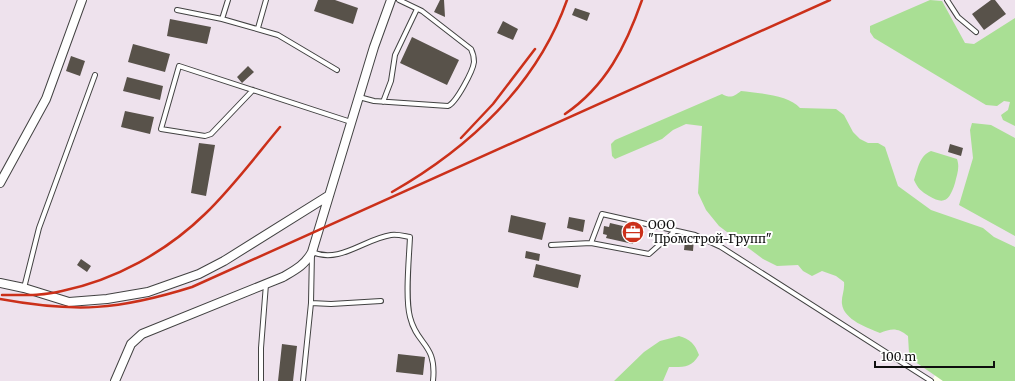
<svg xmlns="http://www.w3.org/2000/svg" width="1015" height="381" font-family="Merriweather,serif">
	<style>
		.industrial { fill: #eee2ed }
		.forest { fill: #a9df94 }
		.building { fill: #58524a }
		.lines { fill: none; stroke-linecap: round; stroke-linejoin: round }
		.service-casing { stroke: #424242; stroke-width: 6 }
		.minor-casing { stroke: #424242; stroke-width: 10 }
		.service { stroke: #fff; stroke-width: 4 }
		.minor { stroke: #fff; stroke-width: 8 }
		.rail { stroke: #cb301a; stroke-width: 2.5 }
		.labels { text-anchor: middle; stroke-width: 4; stroke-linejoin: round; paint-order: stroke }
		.poi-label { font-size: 12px; fill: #0f0f0f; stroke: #fff; text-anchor: start }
	</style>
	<rect width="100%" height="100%" fill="#fffff0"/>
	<path class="industrial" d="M 0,0 L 1015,0 L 1015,381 L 943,381 L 935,375 L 932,381 L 0,381 Z"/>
	<path class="forest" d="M 930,0 L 942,1 L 965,43 L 974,44 L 1015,18 L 1015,126 L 1003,120 L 1001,115 L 1008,110 L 1010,102 L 1004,101 L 997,106 L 986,105 L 874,38 L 870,32 L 870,26 Z
		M 741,91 C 758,93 789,95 800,108 L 836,109 L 844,115 L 853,132 L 860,139 L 868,143 L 878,143 L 885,147 L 898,186 L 931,210 L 983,228 L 994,237 L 1015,247 L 1015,381 L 943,381 L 911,359 L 909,353 L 908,336 C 898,328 892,328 880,333 C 868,328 844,320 842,304 C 841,297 845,290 844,282 L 836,276 L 822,271 L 812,276 L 803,271 L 798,265 L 777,266 L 763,259 L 719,226 L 706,210 L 698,193 L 702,126 L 686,124 L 673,130 L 662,139 L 615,159 L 612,156 L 611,144 L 615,140 L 722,94 C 731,99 734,96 741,91 Z
		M 972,123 L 991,125 L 1015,138 L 1015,236 L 959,205 L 973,158 L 970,130 Z
		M 931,151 L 957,159 C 960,168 957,174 955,183 C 950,199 945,206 929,196 C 921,191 918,189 914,180 C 918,169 919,156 931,151 Z
		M 679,336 C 690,339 695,344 699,355 C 691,368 684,367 669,367 L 663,381 L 614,381 L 644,352 L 660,341 Z"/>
	<path class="building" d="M 318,0 L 335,0 L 358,8 L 353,24 L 314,11 Z
		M 440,0 L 444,0 L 445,17 L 434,12 Z
		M 991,0 L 995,0 L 1006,14 L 984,30 L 972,14 Z
		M 575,8 L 590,13 L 587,21 L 572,15 Z
		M 170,19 L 211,27 L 207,44 L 167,36 Z
		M 503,21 L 518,29 L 513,40 L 497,33 Z
		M 412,37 L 459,60 L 447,85 L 400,63 Z
		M 133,44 L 170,54 L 165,72 L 128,62 Z
		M 71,56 L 85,61 L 80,76 L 66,71 Z
		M 248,66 L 254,72 L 242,83 L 237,77 Z
		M 127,77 L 163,86 L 160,100 L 123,91 Z
		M 125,111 L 154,117 L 150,134 L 121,127 Z
		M 199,143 L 215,145 L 206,196 L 191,193 Z
		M 950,144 L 963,148 L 961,156 L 948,152 Z
		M 511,215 L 546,223 L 542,240 L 508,232 Z
		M 569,217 L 585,220 L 583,232 L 567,228 Z
		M 610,223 L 636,229 L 633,244 L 606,238 L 607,235 L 603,234 L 604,226 L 609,227 Z
		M 679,235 L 694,238 L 693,251 L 684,250 L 685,241 L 679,240 Z
		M 526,251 L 540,254 L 539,261 L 525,258 Z
		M 81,259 L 91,266 L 87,272 L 77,265 Z
		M 536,264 L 581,275 L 578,288 L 533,277 Z
		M 282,344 L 297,346 L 293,381 L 278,381 Z
		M 398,354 L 425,357 L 423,375 L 396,372 Z"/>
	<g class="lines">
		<g class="service-casing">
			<path id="service" d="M 947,0 L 958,17 L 976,32
				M 177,10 L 222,19 L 228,0
				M 222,19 L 278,35 L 337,70
				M 258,28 L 266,0
				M 253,90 L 211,134 L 205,136 L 161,129 L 179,66 L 351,122
				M 359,97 L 374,101 L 448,106 C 456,103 473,71 474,62 C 474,57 473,53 471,49 L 422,11 L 399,0
				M 383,102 L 391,81 L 395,55 L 417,9
				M 591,243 L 649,254 L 675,231
				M 551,245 L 591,243 L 602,214 L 695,235 L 721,247 L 931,381
				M 24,288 L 39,228 L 95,75
				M 311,303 L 331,304 L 381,301
				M 261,381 L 261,348 L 266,284
				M 303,381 L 311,303 L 312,252 C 340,264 364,239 391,235 C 397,234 404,236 410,237 C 409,259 405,298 410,317 C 417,346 437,343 433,381"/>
		</g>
		<g class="minor-casing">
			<path id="minor" d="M 0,183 L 46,99 L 82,0
				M 0,283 L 24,288 L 69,302 L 107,299 L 148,292 L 199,274 L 224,261 L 328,196
				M 115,381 L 131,344 L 142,334 L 283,277 C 295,270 305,265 312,252 L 374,47 L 391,0"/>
		</g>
		<use href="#service" class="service"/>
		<use href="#minor" class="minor"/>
		<path class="rail" d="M 565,114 C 606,86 626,46 642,0
			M 461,138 L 493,104 L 535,49
			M 392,192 C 469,148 537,85 567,0
			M 2,295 C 22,295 43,296 62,291 C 115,280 166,252 205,214 C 232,188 255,157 280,127
			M 0,299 C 76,313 119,310 192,287 L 830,0"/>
	</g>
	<defs>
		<g id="office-disc" transform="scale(1.15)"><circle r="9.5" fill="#cb301a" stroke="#fff"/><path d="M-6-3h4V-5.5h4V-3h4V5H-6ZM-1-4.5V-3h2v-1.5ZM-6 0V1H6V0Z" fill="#fff"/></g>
	</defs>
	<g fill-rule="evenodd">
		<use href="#office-disc" x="633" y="232"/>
	</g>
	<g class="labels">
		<g class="poi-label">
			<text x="648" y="229">ООО<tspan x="648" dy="14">"Промстрой-Групп"</tspan></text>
		</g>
	</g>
	<path d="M875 361v6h119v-6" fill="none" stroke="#0f0f0f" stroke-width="2"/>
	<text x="881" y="361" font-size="12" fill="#0f0f0f" stroke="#ffffff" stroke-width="3" paint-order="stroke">100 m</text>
</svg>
